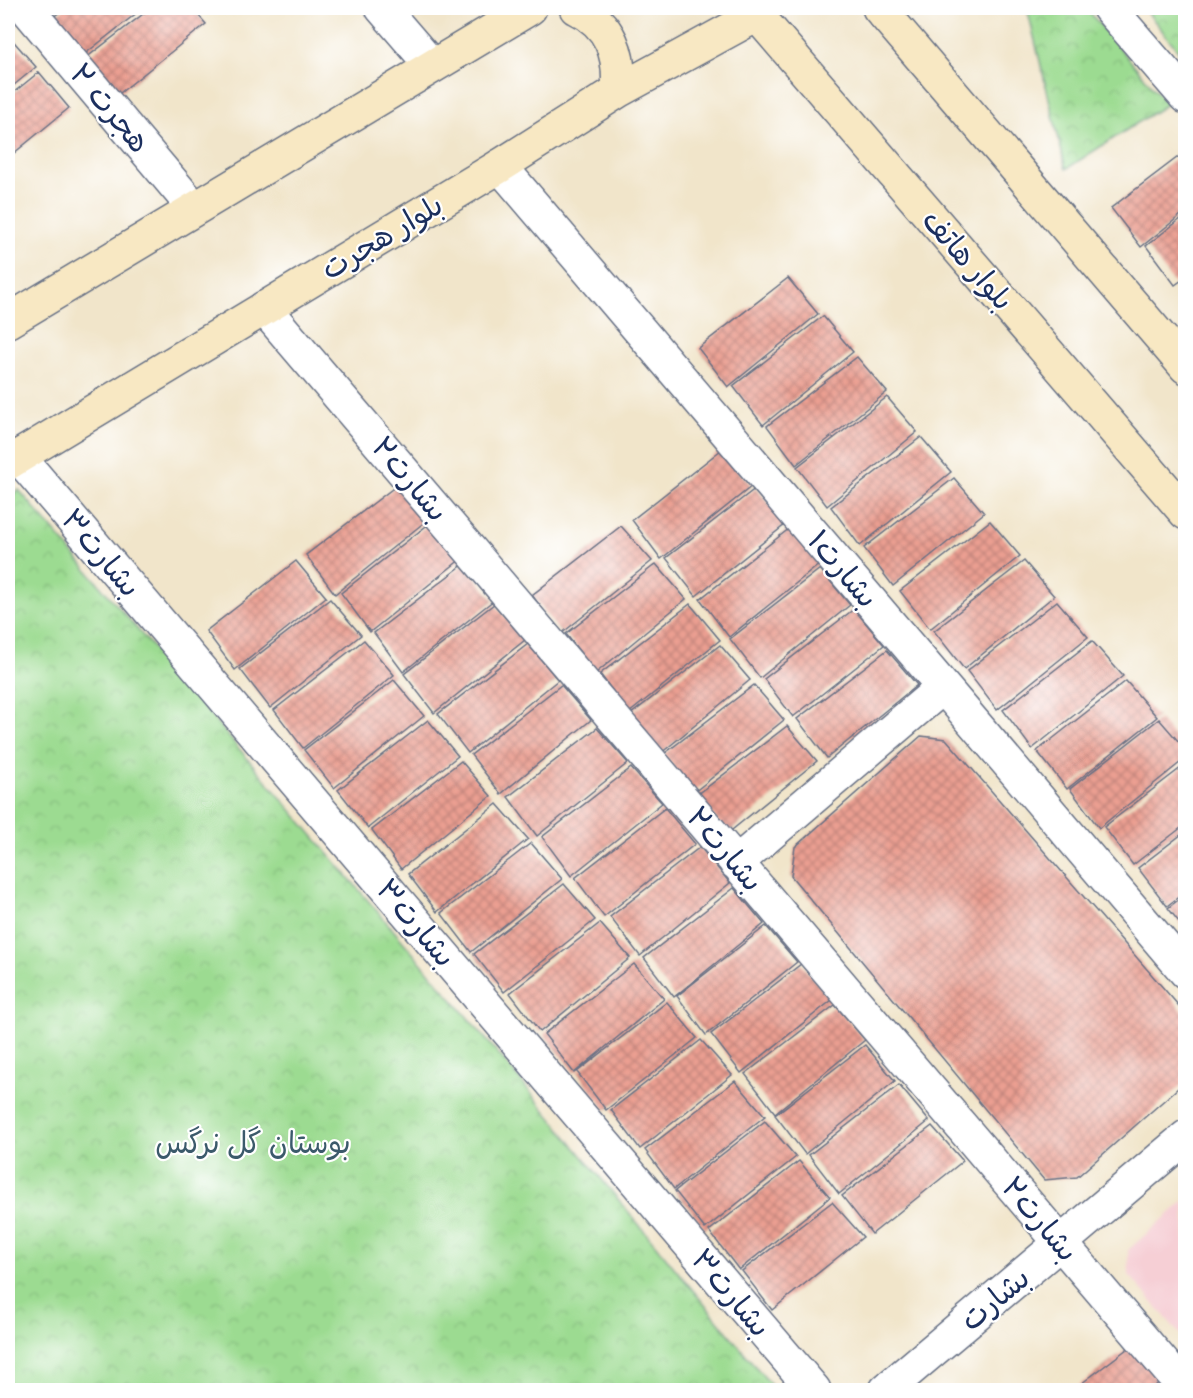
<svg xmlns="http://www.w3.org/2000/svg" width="1193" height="1398" font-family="Caveat,'Playpen Sans Arabic',sans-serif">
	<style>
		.built { fill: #f6cfd5 }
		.park { fill: url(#park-crowns); stroke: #5c8578; stroke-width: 1.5 }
		.building { fill: url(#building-cross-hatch) }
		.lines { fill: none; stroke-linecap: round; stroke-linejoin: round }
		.minor-casing { stroke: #666f84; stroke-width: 36 }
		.secondary-casing { stroke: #666f84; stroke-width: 36 }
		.minor { stroke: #fff; stroke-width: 33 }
		.secondary { stroke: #f8e8c3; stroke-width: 33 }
		.labels { text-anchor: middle; stroke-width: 4.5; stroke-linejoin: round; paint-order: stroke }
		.street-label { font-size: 30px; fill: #1b2f5e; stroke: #fff }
		.park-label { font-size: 30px; fill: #3b5a6b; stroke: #fff }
	</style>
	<defs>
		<pattern id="park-crowns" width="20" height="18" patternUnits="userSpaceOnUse" patternTransform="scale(1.5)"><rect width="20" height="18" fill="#9cdb91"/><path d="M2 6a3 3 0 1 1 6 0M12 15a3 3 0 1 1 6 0" fill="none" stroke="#86bc7f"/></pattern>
		<pattern id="building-cross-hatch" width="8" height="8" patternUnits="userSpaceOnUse" patternTransform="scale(1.5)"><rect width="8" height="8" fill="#eb9f91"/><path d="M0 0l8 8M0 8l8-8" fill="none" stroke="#be827a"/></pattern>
	</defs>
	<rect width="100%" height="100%" fill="#fff"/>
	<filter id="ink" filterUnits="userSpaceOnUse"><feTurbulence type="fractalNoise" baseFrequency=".0167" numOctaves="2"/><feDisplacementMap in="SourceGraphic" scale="12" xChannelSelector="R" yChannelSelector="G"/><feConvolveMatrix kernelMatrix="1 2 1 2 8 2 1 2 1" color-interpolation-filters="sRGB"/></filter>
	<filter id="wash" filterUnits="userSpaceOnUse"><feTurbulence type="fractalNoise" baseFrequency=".008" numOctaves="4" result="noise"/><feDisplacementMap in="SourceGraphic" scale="24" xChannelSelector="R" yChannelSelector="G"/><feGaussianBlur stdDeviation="1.35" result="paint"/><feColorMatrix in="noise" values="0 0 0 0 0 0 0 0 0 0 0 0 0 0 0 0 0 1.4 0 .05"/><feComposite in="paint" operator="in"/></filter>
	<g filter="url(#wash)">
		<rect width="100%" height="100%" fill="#f1e5ca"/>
		<path class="built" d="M 1185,1200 L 1185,1340 L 1129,1275 L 1128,1250 Z"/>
		<path class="park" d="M 1027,8 L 1086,8 L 1167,104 L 1066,169 Z
			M 1144,8 L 1185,8 L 1185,59 Z
			M 19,490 L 497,1052 L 775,1390 L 8,1390 L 8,497 Z"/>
		<g id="blocks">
			<path class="building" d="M 65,8 L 143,8 L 81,57 L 52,18 Z
				M 151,8 L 192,8 L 206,24 L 115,97 L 86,58 Z
				M 8,35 L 36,67 L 8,90 Z
				M 39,72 L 69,108 L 8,158 L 8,97 Z
				M 1186,151 L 1186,211 L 1141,247 L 1111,208 Z
				M 1186,215 L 1186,277 L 1175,285 L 1146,246 Z
				M 788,278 L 818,314 L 728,387 L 698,348 Z
				M 823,316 L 853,352 L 763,425 L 733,386 Z
				M 857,357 L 887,392 L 796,465 L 767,426 Z
				M 887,397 L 917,432 L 827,506 L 797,467 Z
				M 921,437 L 951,472 L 860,546 L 831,507 Z
				M 721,450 L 752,486 L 661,559 L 632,520 Z
				M 954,478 L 984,513 L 893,586 L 864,548 Z
				M 396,486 L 426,521 L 335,594 L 306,555 Z
				M 756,488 L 786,524 L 696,596 L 666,558 Z
				M 990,521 L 1020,556 L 930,629 L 900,591 Z
				M 430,523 L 461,559 L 370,632 L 341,593 Z
				M 621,526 L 652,561 L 561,634 L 532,595 Z
				M 790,528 L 820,564 L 729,637 L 700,599 Z
				M 296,561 L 326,597 L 235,670 L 206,631 Z
				M 1024,561 L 1054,596 L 964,669 L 934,631 Z
				M 464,564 L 494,600 L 403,672 L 374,633 Z
				M 656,564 L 686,599 L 596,673 L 566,634 Z
				M 820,569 L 850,605 L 760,678 L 730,639 Z
				M 330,599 L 361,635 L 270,708 L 240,669 Z
				M 1057,601 L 1088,637 L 997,710 L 967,671 Z
				M 494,604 L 525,640 L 434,713 L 404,674 Z
				M 690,604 L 720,640 L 629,713 L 600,674 Z
				M 854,609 L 884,645 L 793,717 L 764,679 Z
				M 364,640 L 394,675 L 303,748 L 274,710 Z
				M 1092,641 L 1123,676 L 1032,749 L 1003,710 Z
				M 528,644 L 558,680 L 468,753 L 438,714 Z
				M 720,645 L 750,680 L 660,754 L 630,715 Z
				M 887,650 L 917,685 L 827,758 L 797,719 Z
				M 394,680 L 424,716 L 334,788 L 304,750 Z
				M 1126,681 L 1157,717 L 1067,789 L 1037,751 Z
				M 561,685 L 591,720 L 501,794 L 471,755 Z
				M 754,685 L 784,720 L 693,793 L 664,754 Z
				M 1159,719 L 1186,750 L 1186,758 L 1099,828 L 1070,789 Z
				M 428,720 L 458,756 L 368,828 L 338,790 Z
				M 787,726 L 817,761 L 727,834 L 697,795 Z
				M 597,728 L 628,763 L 537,836 L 508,797 Z
				M 921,736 L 946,739 L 1186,1014 L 1186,1081 L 1077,1177 L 1044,1180 L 791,876 L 795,847 Z
				M 461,761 L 491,796 L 401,869 L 372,830 Z
				M 1186,764 L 1186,824 L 1133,865 L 1104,827 Z
				M 631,768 L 662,803 L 571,876 L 542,837 Z
				M 497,804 L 528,839 L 437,912 L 408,874 Z
				M 665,808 L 695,844 L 604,917 L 575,878 Z
				M 1186,831 L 1186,891 L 1167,906 L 1138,868 Z
				M 531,843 L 562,879 L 471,952 L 441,913 Z
				M 700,847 L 730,883 L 640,956 L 610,917 Z
				M 564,884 L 595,920 L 504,992 L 474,954 Z
				M 734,888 L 764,924 L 674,997 L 644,958 Z
				M 1186,894 L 1186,931 L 1168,908 Z
				M 600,923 L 630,958 L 540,1032 L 510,993 Z
				M 766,926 L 797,962 L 706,1035 L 677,996 Z
				M 634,964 L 664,999 L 574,1073 L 544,1034 Z
				M 801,964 L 832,1000 L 741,1073 L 711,1034 Z
				M 667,1002 L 697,1038 L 606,1110 L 577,1072 Z
				M 835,1005 L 865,1040 L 775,1113 L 745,1074 Z
				M 701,1040 L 732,1075 L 640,1149 L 611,1110 Z
				M 865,1045 L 895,1081 L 805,1154 L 775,1115 Z
				M 735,1081 L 765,1116 L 674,1189 L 645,1150 Z
				M 899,1085 L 929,1121 L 839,1194 L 809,1155 Z
				M 765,1121 L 796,1157 L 705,1229 L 675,1191 Z
				M 932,1126 L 963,1161 L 872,1234 L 842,1196 Z
				M 799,1161 L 830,1197 L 739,1270 L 709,1231 Z
				M 832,1202 L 863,1237 L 772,1310 L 742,1271 Z
				M 1131,1346 L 1161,1381 L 1150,1390 L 1073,1390 Z"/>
		</g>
	</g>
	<g filter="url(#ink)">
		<use href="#blocks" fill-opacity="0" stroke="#666f84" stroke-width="1.5"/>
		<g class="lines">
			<g class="minor-casing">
				<path id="minor" d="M 26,8 L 194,208
					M 382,8 L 432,66
					M 1109,8 L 1186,97
					M 500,166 L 1186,972
					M 264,308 L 1186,1390
					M 18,456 L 814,1390
					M 736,863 L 943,687
					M 886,1390 L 1186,1137"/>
			</g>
			<g class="secondary-casing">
				<path id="secondary" d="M 576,8 C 611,24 621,55 618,91
					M 751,8 L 1186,513
					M 879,8 L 1186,367
					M 8,321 L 530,8
					M 8,463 L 500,166 L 618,91 L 757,15"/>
			</g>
			<use href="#minor" class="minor"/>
			<use href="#secondary" class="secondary"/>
		</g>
	</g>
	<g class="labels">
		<g class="street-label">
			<text transform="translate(110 108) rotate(50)" y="10">هجرت ۲</text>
			<text transform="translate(382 237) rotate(-31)" y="10">بلوار هجرت</text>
			<text transform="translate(968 260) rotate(49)" y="10">بلوار هاتف</text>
			<text transform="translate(410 479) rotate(50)" y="10">بشارت۲</text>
			<text transform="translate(101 553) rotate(50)" y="10">بشارت۳</text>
			<text transform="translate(843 569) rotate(50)" y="10">بشارت۱</text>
			<text transform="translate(725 849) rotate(50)" y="10">بشارت۲</text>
			<text transform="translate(416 923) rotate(50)" y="10">بشارت۳</text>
			<text transform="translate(1040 1219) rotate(50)" y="10">بشارت۲</text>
			<text transform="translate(731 1293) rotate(50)" y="10">بشارت۳</text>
			<text transform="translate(995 1299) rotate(-40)" y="10">بشارت</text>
		</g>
		<g class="park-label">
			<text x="253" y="1153">بوستان گل نرگس</text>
		</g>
	</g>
	<rect width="1193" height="1398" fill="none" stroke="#fff" stroke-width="30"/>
</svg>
